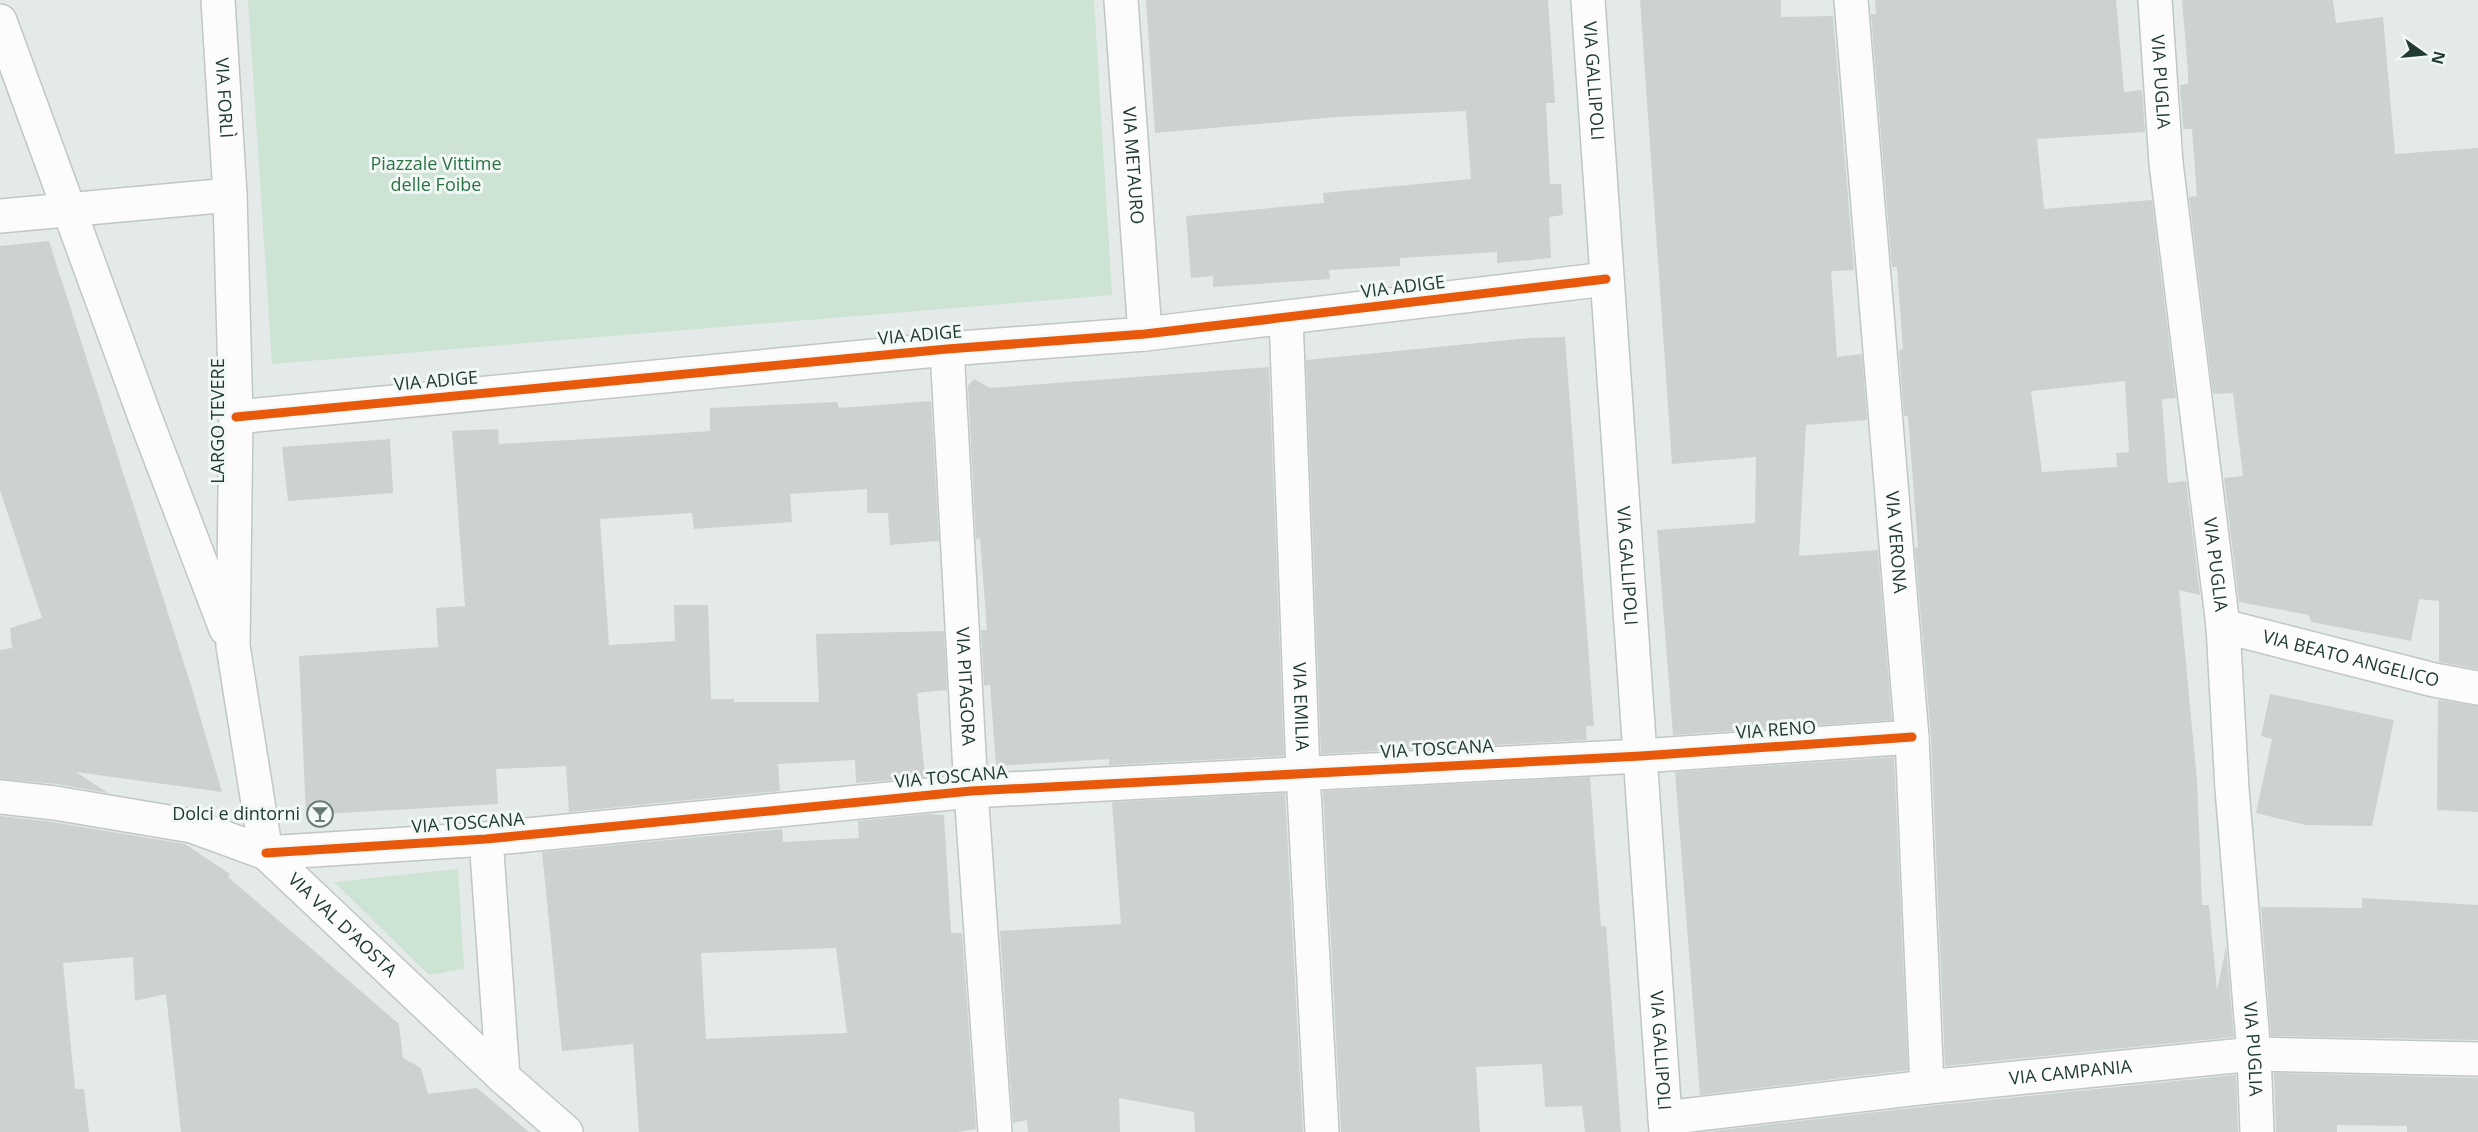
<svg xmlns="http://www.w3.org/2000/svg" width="2478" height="1132" font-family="'Open Sans',sans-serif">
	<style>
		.green { fill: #cde3d3 }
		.building { fill: #cdd2d0; fill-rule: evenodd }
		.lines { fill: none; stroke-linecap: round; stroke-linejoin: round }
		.minor-casing { stroke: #c1c7c4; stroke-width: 36 }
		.secondary-casing { stroke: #bfc7c4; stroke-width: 36 }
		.minor { stroke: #fbfcfb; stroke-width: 33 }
		.secondary { stroke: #fbfcfb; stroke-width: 33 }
		.cycleway-casing { stroke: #f2f8f5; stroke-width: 13 }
		.cycleway { stroke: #e8590c; stroke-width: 9 }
		.labels { text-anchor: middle; stroke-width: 6; stroke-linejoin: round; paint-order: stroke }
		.street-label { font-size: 18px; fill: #223c34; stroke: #f2f8f5 }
		.park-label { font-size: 18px; fill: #2d7245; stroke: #f2f8f5 }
		.poi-label { font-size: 18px; fill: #223c34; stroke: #f2f8f5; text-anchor: end }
	</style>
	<rect width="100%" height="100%" fill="#e4eae7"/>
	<path class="green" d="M 248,0 L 1094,0 L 1112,295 L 272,364 Z
		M 458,869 L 464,969 L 429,975 L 334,882 Z"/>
	<path class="building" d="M 1146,0 L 1548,0 L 1555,103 L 1546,103 L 1550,184 L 1561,184 L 1563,215 L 1549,217 L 1551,258 L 1497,263 L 1497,252 L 1400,258 L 1400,266 L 1329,270 L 1330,279 L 1213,287 L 1213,276 L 1191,278 L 1186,216 L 1324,203 L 1323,193 L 1471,179 L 1466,111 L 1337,117 L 1155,133 Z
		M 1640,0 L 1781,0 L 1781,17 L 1833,16 L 1854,270 L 1831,271 L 1837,357 L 1862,354 L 1867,420 L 1806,425 L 1799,556 L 1878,550 L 1892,720 L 1673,735 L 1657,530 L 1755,523 L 1756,457 L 1672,464 Z
		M 1875,0 L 2116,0 L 2124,92 L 2142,90 L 2145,132 L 2037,139 L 2044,209 L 2152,200 L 2176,398 L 2162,399 L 2168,483 L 2186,481 L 2200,595 L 2179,590 L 2197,780 L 2202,905 L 2209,905 L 2217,991 L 2226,947 L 2234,1037 L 1945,1066 L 1931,736 L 1915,548 L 1918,547 L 1908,416 L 1904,416 L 1899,350 L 1903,349 L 1897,267 L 1892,267 L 1871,14 L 1876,14 ZM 2125,381 L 2129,452 L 2116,453 L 2117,467 L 2042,472 L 2031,391 Z
		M 2182,0 L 2333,0 L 2336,23 L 2383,17 L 2395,154 L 2478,148 L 2478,669 L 2439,662 L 2439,601 L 2419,599 L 2411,641 L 2311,622 L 2309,615 L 2239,602 L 2224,478 L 2243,476 L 2233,393 L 2213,394 L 2189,197 L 2197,196 L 2192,129 L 2183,129 L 2180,85 L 2188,84 L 2188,72 Z
		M 49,241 L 190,682 L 222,792 L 76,772 L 108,793 L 57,784 L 0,779 L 0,650 L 12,648 L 10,628 L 42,618 L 0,490 L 0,246 Z
		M 1565,337 L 1594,726 L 1586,726 L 1587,740 L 1321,754 L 1306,360 L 1528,338 Z
		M 1269,367 L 1284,756 L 1109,765 L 1109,759 L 996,766 L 990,685 L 984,686 L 981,630 L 987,630 L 980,538 L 976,539 L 968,386 L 974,379 L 990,388 Z
		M 931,401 L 939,541 L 890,545 L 888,513 L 867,513 L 867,489 L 790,494 L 792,522 L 694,529 L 692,513 L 600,519 L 609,645 L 675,641 L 674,605 L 708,605 L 711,699 L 734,699 L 734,702 L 819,702 L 816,634 L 944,631 L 947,690 L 917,693 L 925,777 L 856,783 L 855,760 L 778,764 L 780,791 L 569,812 L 566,766 L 496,769 L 498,804 L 306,815 L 299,656 L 438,647 L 436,608 L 465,606 L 452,431 L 498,429 L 499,444 L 621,437 L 710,431 L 710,408 L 837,402 L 839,408 Z
		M 390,439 L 393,493 L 288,501 L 282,447 Z
		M 2270,694 L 2394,720 L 2372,826 L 2306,825 L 2256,813 L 2272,739 L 2261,736 Z
		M 2438,700 L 2478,706 L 2478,812 L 2437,810 Z
		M 1894,757 L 1908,1070 L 1700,1095 L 1675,772 Z
		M 1590,777 L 1601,926 L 1606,926 L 1621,1132 L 1585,1132 L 1582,1106 L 1545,1107 L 1542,1064 L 1476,1067 L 1480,1132 L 1341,1132 L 1323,791 Z
		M 1285,793 L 1303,1132 L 1195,1132 L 1194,1112 L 1119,1098 L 1120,1132 L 1028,1132 L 1027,1120 L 1013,1123 L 1000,931 L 1121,924 L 1112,802 Z
		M 928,814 L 944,815 L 951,933 L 962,933 L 976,1129 L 958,1132 L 639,1132 L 633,1044 L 562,1051 L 542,852 L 782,829 L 783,842 L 859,838 L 858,821 ZM 836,948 L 847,1033 L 706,1039 L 701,953 Z
		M 0,816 L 52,822 L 185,844 L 230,874 L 228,877 L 399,1024 L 403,1058 L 421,1068 L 428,1094 L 477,1088 L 529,1132 L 181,1132 L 166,994 L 135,1001 L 133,957 L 63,963 L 75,1089 L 84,1089 L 89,1132 L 0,1132 Z
		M 2362,898 L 2478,905 L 2478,1040 L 2271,1036 L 2261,907 L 2362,908 Z
		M 2274,1073 L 2478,1078 L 2478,1132 L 2407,1132 L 2407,1126 L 2337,1125 L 2337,1132 L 2276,1132 Z
		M 2236,1075 L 2238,1132 L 1706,1132 L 1929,1106 Z"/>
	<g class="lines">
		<g class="minor-casing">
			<g id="minor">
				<path id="s1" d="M 218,0 L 230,195 L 236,417 L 233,646 L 266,853"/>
				<path id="s2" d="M 1121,0 L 1145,334"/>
				<path id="s3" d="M 1851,0 L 1912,737 L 1927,1087"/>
				<path id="s4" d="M 2155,0 L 2166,163 L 2223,626 L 2232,789 L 2254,1054 L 2257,1132"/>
				<path d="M 0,21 L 146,420 L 226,629"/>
				<path d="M 0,216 L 230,195"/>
				<path id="s5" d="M 1286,317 L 1303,772 L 1322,1132"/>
				<path id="s6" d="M 947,349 L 971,791 L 995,1132"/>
				<path d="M 236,417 L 947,349 L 1145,334 L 1606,279"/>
				<path id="s7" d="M 2223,626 L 2434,680 L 2478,688"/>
				<path id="s8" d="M 0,797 L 55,803 L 192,826 L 266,853 L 503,1077 L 566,1132"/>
				<path d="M 486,839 L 503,1077"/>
				<path d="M 266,853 L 486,839 L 971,791 L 1641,756 L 1912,737"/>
				<path id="s9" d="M 1665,1118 L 1927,1087 L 2254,1054 L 2478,1059"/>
			</g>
		</g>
		<g class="secondary-casing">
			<g id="secondary">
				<path id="s10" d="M 1588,0 L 1666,1132"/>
			</g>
		</g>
		<use href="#minor" class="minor"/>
		<use href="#secondary" class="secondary"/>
		<g class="cycleway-casing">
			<path id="cycleway" d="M 236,417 L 947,349 L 1145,334 L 1606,279
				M 266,853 L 486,839 L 971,791 L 1641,756 L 1912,737"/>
		</g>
		<use href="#cycleway" class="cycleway"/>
	</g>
	<defs>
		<g id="bar-ring" transform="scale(1.35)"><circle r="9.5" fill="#f2f8f5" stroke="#667973" stroke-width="1.5"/><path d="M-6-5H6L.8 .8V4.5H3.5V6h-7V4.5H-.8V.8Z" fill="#667973"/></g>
	</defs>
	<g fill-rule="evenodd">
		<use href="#bar-ring" x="320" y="814"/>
	</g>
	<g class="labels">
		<g class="street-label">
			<text dy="6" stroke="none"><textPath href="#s10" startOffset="81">VIA GALLIPOLI</textPath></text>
			<text dy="6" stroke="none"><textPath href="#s4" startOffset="82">VIA PUGLIA</textPath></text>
			<text dy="6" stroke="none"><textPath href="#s1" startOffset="98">VIA FORLÌ</textPath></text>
			<text dy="6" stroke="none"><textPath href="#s2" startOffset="166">VIA METAURO</textPath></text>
			<text transform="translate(1403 287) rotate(-7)" y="6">VIA ADIGE</text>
			<text transform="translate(920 335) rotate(-5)" y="6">VIA ADIGE</text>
			<text transform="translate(436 381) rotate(-5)" y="6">VIA ADIGE</text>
			<text transform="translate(218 421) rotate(-90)" y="6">LARGO TEVERE</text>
			<text dy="6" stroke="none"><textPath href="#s3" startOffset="544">VIA VERONA</textPath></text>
			<text dy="6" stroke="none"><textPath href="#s4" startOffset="568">VIA PUGLIA</textPath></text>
			<text dy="6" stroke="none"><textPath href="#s10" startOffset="567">VIA GALLIPOLI</textPath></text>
			<text dy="6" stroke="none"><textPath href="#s7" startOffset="132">VIA BEATO ANGELICO</textPath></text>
			<text dy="6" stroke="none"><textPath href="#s6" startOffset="338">VIA PITAGORA</textPath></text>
			<text dy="6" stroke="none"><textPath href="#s5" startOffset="390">VIA EMILIA</textPath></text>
			<text transform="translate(1776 730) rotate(-4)" y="6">VIA RENO</text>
			<text transform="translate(1437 749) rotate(-3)" y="6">VIA TOSCANA</text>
			<text transform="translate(951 777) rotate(-5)" y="6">VIA TOSCANA</text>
			<text transform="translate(468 823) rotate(-4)" y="6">VIA TOSCANA</text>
			<text dy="6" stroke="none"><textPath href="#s8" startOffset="378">VIA VAL D'AOSTA</textPath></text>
			<text dy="6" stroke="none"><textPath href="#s4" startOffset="1054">VIA PUGLIA</textPath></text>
			<text dy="6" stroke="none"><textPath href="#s10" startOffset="1053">VIA GALLIPOLI</textPath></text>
			<text dy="6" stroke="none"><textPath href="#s9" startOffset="408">VIA CAMPANIA</textPath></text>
		</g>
		<g class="park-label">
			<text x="436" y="170">Piazzale Vittime<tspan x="436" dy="21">delle Foibe</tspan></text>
		</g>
		<g class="poi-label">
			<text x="300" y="820">Dolci e dintorni</text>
		</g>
	</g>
	<g transform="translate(2424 54) rotate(105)" stroke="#f2f8f5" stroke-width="4.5" paint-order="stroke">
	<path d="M0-4.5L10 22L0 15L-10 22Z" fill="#223c34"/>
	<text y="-9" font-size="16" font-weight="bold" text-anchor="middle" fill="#223c34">N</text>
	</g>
</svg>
